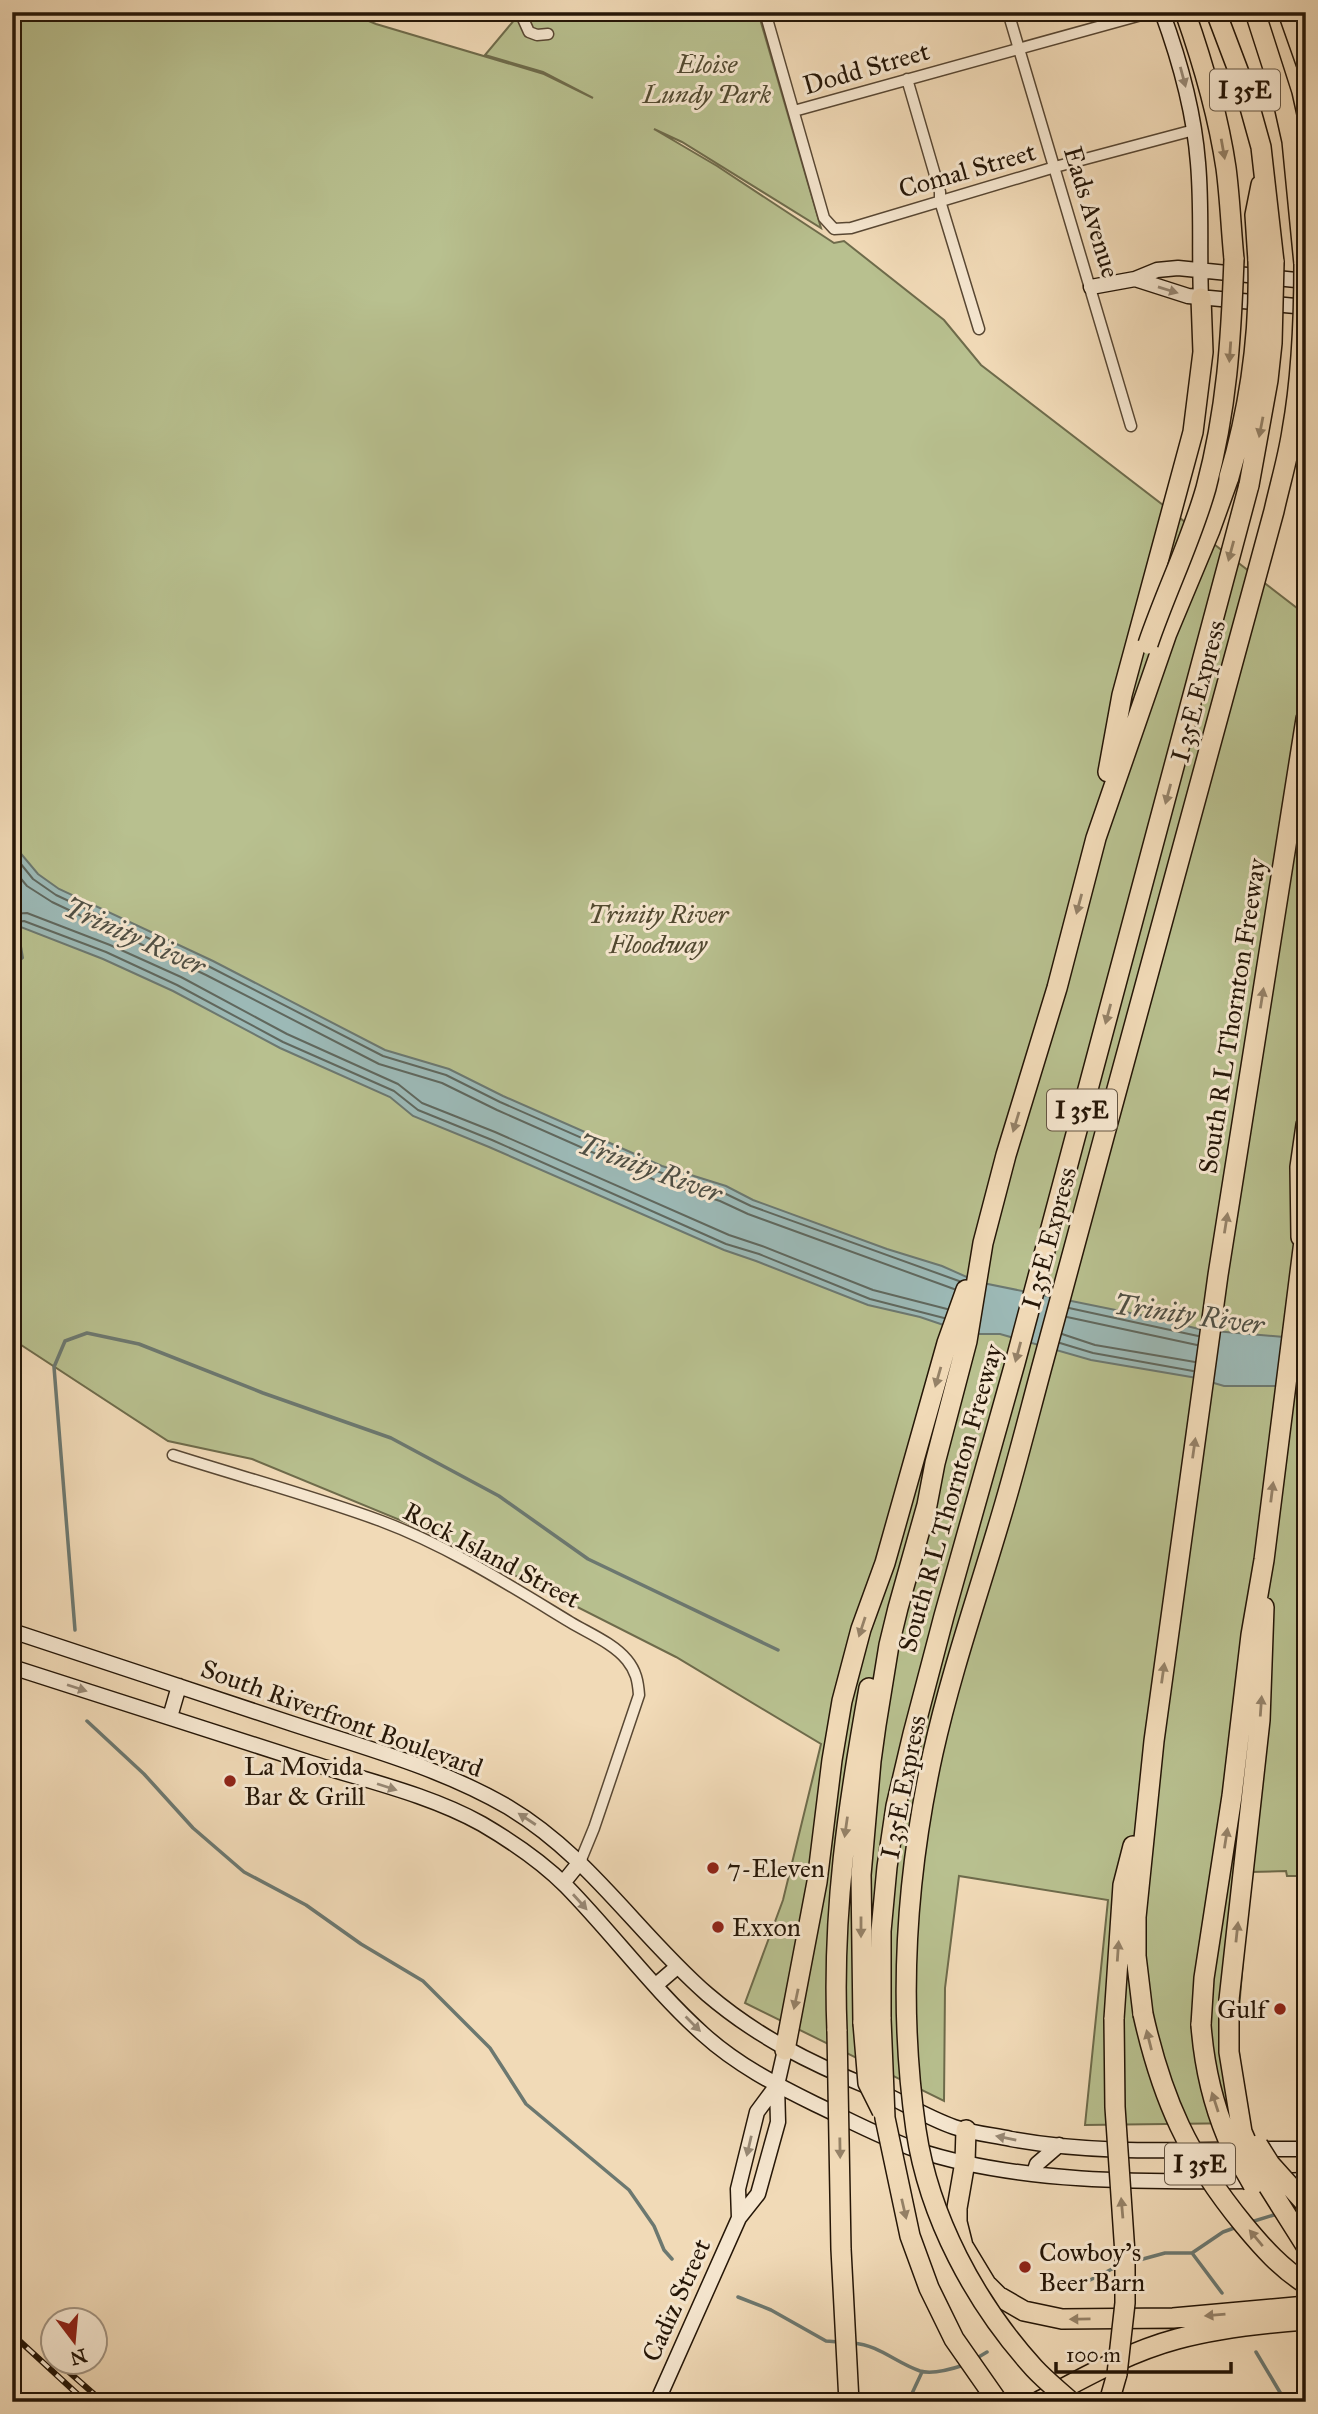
<svg xmlns="http://www.w3.org/2000/svg" width="1318" height="2414" font-family="'IM FELL Great Primer',serif">
	<style>
		.green { fill: #b8c08f; stroke: #6e6b4b; stroke-width: 2 }
		.water { fill: #9cb9b6; stroke: #6c7870; stroke-width: 2 }
		.lines { fill: none; stroke-linecap: round; stroke-linejoin: round }
		.shore { stroke: #60685e; stroke-width: 2 }
		.stream { stroke: #6c7870; stroke-width: 3.5 }
		.street-casing { stroke: #584733; stroke-width: 13 }
		.secondary-casing { stroke: #251607; stroke-width: 17 }
		.highway-casing { stroke: #251607; stroke-width: 22 }
		.street { stroke: #f6e7d0; stroke-width: 10 }
		.secondary { stroke: #f6e7d0; stroke-width: 14 }
		.highway { stroke: #f1dab7; stroke-width: 19 }
		.rail-casing { stroke: #251607; stroke-width: 6 }
		.rail { stroke: #f6e7d0; stroke-width: 3.5; stroke-dasharray: 10; stroke-linecap: butt }
		.highway-bridge-casing { stroke: #251607; stroke-width: 22; stroke-linecap: butt }
		.highway-bridge { stroke: #f1dab7; stroke-width: 19 }
		.oneway { fill: #988976 }
		.oneway2 { fill: #958268 }
		.poi-dot { fill: #8f2418; stroke: #f6e7d0; stroke-width: 2.5 }
		.labels { text-anchor: middle; stroke-width: 6; stroke-linejoin: round; paint-order: stroke }
		.shield { fill: #f6e7d0; stroke: #645543; stroke-width: 2 }
		.shield-label { font-size: 24px; font-weight: bold; fill: #251607 }
		.park-label { font-size: 26px; font-style: italic; fill: #514930; stroke: #f6e7d0 }
		.street-label { font-size: 26px; fill: #251607; stroke: #f6e7d0 }
		.poi-label { font-size: 26px; fill: #251607; stroke: #f6e7d0; text-anchor: start }
		.water-label { font-size: 28px; font-style: italic; fill: #4f4f44; stroke: #f6e7d0 }
	</style>
	<rect width="100%" height="100%" fill="#f1dab7"/>
	<filter id="stains"><feTurbulence type="fractalNoise" baseFrequency=".00286" numOctaves="4"/><feColorMatrix values="0 0 0 0 .2 0 0 0 0 .09 0 0 0 0 .02 0 0 0 .5 -.17"/></filter>
	<radialGradient id="worn" r=".72"><stop offset=".6" stop-color="#630" stop-opacity="0"/><stop offset="1" stop-color="#630" stop-opacity=".3"/></radialGradient>
	<path class="green" d="M 12,12 L 347,12 L 376,24 L 544,74 L 593,98 L 543,72 L 485,55 L 521,12 L 758,12 L 821,228 L 682,142 L 654,129 L 717,166 L 834,243 L 844,241 L 944,320 L 981,365 L 1306,615 L 1306,1887 L 1299,1887 L 1298,1876 L 1287,1876 L 1286,1871 L 1250,1872 L 1237,2035 L 1247,2123 L 1085,2125 L 1108,1900 L 959,1876 L 945,1988 L 944,2101 L 745,2003 L 783,1900 L 821,1744 L 676,1657 L 429,1532 L 252,1459 L 168,1441 L 12,1339 Z"/>
	<path class="water" d="M 12,843 L 38,874 L 59,889 L 213,961 L 385,1050 L 449,1069 L 503,1096 L 662,1166 L 726,1186 L 753,1200 L 887,1249 L 942,1266 L 978,1282 L 1150,1317 L 1203,1330 L 1306,1339 L 1306,1389 L 1282,1386 L 1224,1386 L 1197,1378 L 1091,1360 L 1000,1334 L 970,1334 L 920,1317 L 868,1305 L 756,1261 L 724,1250 L 489,1147 L 413,1116 L 390,1097 L 280,1048 L 173,991 L 103,959 L 21,927 L 19,935 L 23,958 L 12,968 Z"/>
	<g class="lines">
		<path class="shore" d="M 12,853 L 33,879 L 56,895 L 210,967 L 383,1056 L 446,1075 L 500,1102 L 659,1172 L 724,1193 L 751,1206 L 959,1281
			M 12,868 L 27,886 L 52,902 L 206,975 L 379,1064 L 442,1083 L 497,1110 L 655,1180 L 720,1201 L 748,1214 L 954,1289
			M 12,914 L 27,913 L 110,945 L 181,977 L 287,1034 L 398,1084 L 422,1103 L 495,1132 L 729,1235 L 762,1246 L 873,1290 L 947,1309
			M 12,927 L 17,922 L 24,921 L 106,952 L 177,985 L 283,1042 L 394,1091 L 418,1110 L 492,1140 L 726,1244 L 759,1254 L 870,1299 L 944,1318
			M 1069,1308 L 1198,1336
			M 1067,1317 L 1197,1345
			M 1062,1334 L 1095,1345 L 1195,1362
			M 1060,1343 L 1093,1353 L 1193,1371"/>
		<path class="stream" d="M 75,1630 L 54,1367 L 65,1341 L 87,1333 L 139,1344 L 263,1393 L 391,1438 L 499,1496 L 588,1559 L 778,1650
			M 87,1721 L 144,1774 L 193,1828 L 244,1872 L 306,1905 L 361,1944 L 423,1981 L 490,2048 L 526,2104 L 629,2190 L 654,2226 L 664,2250 L 672,2259
			M 1251,2222 L 1277,2214
			M 1132,2262 L 1165,2253 L 1192,2253
			M 1090,2280 L 1118,2266
			M 1222,2293 L 1192,2253 L 1223,2232 L 1237,2227
			M 738,2297 L 771,2310 L 826,2341 L 839,2342
			M 853,2343 C 879,2345 896,2363 920,2371 C 933,2375 952,2369 964,2365
			M 1256,2352 L 1281,2394
			M 977,2358 L 987,2352
			M 908,2402 L 922,2372"/>
		<g class="street-casing">
			<path id="street" d="M 520,12 L 529,32 L 537,35 L 548,34
				M 765,12 L 824,218 L 834,229 L 851,228 L 1055,167 L 1194,130
				M 1008,12 L 1131,426
				M 907,79 L 940,192 L 940,201 L 979,329
				M 794,111 L 1152,12
				M 173,1455 C 242,1477 313,1496 381,1521 C 448,1546 509,1585 570,1622 C 588,1633 613,1643 627,1660 C 636,1671 638,1681 639,1695 L 594,1828 L 580,1862"/>
		</g>
		<g class="secondary-casing">
			<path id="secondary" d="M 1162,12 C 1180,61 1194,111 1198,163 C 1202,208 1199,253 1201,298
				M 1135,279 L 1188,296 L 1306,307
				M 1091,287 L 1135,279 L 1157,270 L 1178,268 L 1306,281
				M 12,1631 C 106,1662 199,1693 293,1724 C 366,1748 441,1768 508,1807 C 589,1855 638,1934 707,1994 C 756,2036 810,2063 869,2087 C 898,2099 925,2117 954,2127 C 972,2133 992,2135 1011,2139 C 1108,2157 1207,2148 1306,2149
				M 12,1667 C 112,1699 212,1731 311,1763 C 368,1781 430,1795 482,1824 C 511,1841 542,1862 566,1886 C 613,1934 653,1989 703,2034 C 736,2064 776,2085 815,2104 C 849,2120 882,2138 917,2150 C 1020,2184 1148,2182 1256,2181
				M 170,1717 L 179,1686
				M 563,1883 L 580,1862
				M 656,1985 L 677,1967
				M 1034,2173 L 1037,2164 L 1059,2145
				M 1280,2181 L 1306,2180
				M 739,2218 L 738,2189 L 757,2112 L 777,2085
				M 657,2402 L 739,2218 L 758,2194 L 778,2122 L 777,2085 L 785,2050"/>
		</g>
		<g class="highway-casing">
			<path id="highway" d="M 1185,12 C 1203,63 1218,114 1226,168 C 1230,198 1231,229 1234,259
				M 1216,12 L 1244,86 L 1261,147 L 1274,262
				M 1255,12 L 1282,96 L 1292,141 L 1304,264
				M 1288,12 L 1306,63
				M 1258,261 L 1255,215 L 1261,185
				M 1108,772 L 1122,695 L 1193,432 L 1203,352 L 1201,298
				M 1301,1237 L 1300,1167 L 1306,1125
				M 1229,2000 L 1260,1720 L 1264,1607
				M 1143,2014 L 1136,1956 L 1136,1917 L 1154,1741 L 1218,1275 L 1306,719
				M 881,2019 L 881,1931 L 887,1867 L 896,1806 L 913,1734 L 944,1616 L 1015,1363 L 1249,485
				M 1114,2019 L 1123,1885 L 1133,1846
				M 863,2023 L 861,1875 L 871,1761 L 876,1725 L 889,1645 L 898,1608 L 927,1505 L 935,1463 L 967,1341 L 983,1243 L 1006,1155 L 1057,988 L 1096,838 L 1167,633 L 1210,530 L 1229,477
				M 1201,2025 L 1204,1978 L 1232,1796 L 1251,1635 L 1264,1560 L 1306,1225
				M 837,2031 C 832,1911 848,1805 869,1688
				M 785,2050 L 817,1882 L 832,1760 L 842,1701 L 861,1629 L 885,1563 L 947,1343 L 966,1290
				M 966,2130 L 965,2162 L 957,2208 L 957,2222 L 963,2246 L 986,2284 L 998,2296 L 1024,2311 L 1062,2319 L 1173,2318 L 1306,2306
				M 1038,2402 C 1083,2378 1128,2352 1177,2339 C 1218,2328 1263,2323 1306,2320
				M 1109,2402 L 1117,2374"/>
		</g>
		<use href="#street" class="street"/>
		<use href="#secondary" class="secondary"/>
		<use href="#highway" class="highway"/>
		<g class="rail-casing">
			<path id="rail" d="M 12,2334 L 86,2402
				M 61,2365 L 103,2402"/>
		</g>
		<use href="#rail" class="rail"/>
		<g class="highway-bridge-casing">
			<path id="highway-bridge" d="M 1229,477 C 1250,406 1260,336 1258,261
				M 1249,485 L 1268,380 L 1272,343 L 1274,262
				M 1148,644 C 1166,591 1191,541 1206,488 C 1227,409 1231,340 1234,259
				M 1229,2000 L 1229,2052 L 1242,2132 L 1260,2173 L 1306,2246
				M 1143,2014 C 1162,2099 1188,2157 1244,2225 C 1263,2248 1281,2268 1306,2284
				M 881,2019 L 885,2118 L 910,2236 L 929,2288 L 954,2339 L 998,2402
				M 1114,2019 L 1115,2107 L 1125,2254 L 1125,2303 L 1117,2374
				M 863,2023 L 868,2083 L 882,2111
				M 1201,2025 C 1204,2064 1212,2101 1227,2137 C 1234,2154 1245,2170 1253,2185
				M 837,2031 L 841,2249 L 849,2402
				M 1258,2145 L 1270,2164 L 1306,2204
				M 1071,2402 C 1059,2391 1045,2380 1034,2368 C 975,2303 929,2217 916,2130 C 898,2005 906,1876 933,1753 C 952,1668 981,1586 1005,1503 C 1019,1455 1031,1407 1044,1359 C 1120,1076 1198,793 1274,511 C 1280,484 1288,458 1292,431 C 1302,376 1304,320 1304,264"/>
		</g>
		<use href="#highway-bridge" class="highway-bridge"/>
	</g>
	<defs><path id="oneway-solid" d="M-6-.8H1V-3.2L6.5 0L1 3.2V.8H-6Z" transform="scale(1.75)"/></defs>
	<g class="oneway">
		<use href="#oneway-solid" transform="translate(1183 77) rotate(75)"/>
		<use href="#oneway-solid" transform="translate(1168 290) rotate(17)"/>
		<use href="#oneway-solid" transform="translate(77 1688) rotate(18)"/>
		<use href="#oneway-solid" transform="translate(387 1787) rotate(18)"/>
		<use href="#oneway-solid" transform="translate(527 1819) rotate(-147)"/>
		<use href="#oneway-solid" transform="translate(580 1902) rotate(48)"/>
		<use href="#oneway-solid" transform="translate(693 2024) rotate(45)"/>
		<use href="#oneway-solid" transform="translate(1006 2138) rotate(-169)"/>
		<use href="#oneway-solid" transform="translate(749 2146) rotate(103)"/>
	</g>
	<g class="oneway2">
		<use href="#oneway-solid" transform="translate(1223 149) rotate(80)"/>
		<use href="#oneway-solid" transform="translate(1230 352) rotate(94)"/>
		<use href="#oneway-solid" transform="translate(1261 427) rotate(101)"/>
		<use href="#oneway-solid" transform="translate(1231 551) rotate(105)"/>
		<use href="#oneway-solid" transform="translate(1168 794) rotate(105)"/>
		<use href="#oneway-solid" transform="translate(1079 904) rotate(105)"/>
		<use href="#oneway-solid" transform="translate(1262 998) rotate(-81)"/>
		<use href="#oneway-solid" transform="translate(1108 1014) rotate(105)"/>
		<use href="#oneway-solid" transform="translate(1016 1122) rotate(107)"/>
		<use href="#oneway-solid" transform="translate(1226 1223) rotate(-81)"/>
		<use href="#oneway-solid" transform="translate(1018 1352) rotate(105)"/>
		<use href="#oneway-solid" transform="translate(938 1377) rotate(106)"/>
		<use href="#oneway-solid" transform="translate(1194 1448) rotate(-82)"/>
		<use href="#oneway-solid" transform="translate(1272 1492) rotate(-83)"/>
		<use href="#oneway-solid" transform="translate(862 1627) rotate(108)"/>
		<use href="#oneway-solid" transform="translate(1163 1673) rotate(-82)"/>
		<use href="#oneway-solid" transform="translate(1261 1706) rotate(-86)"/>
		<use href="#oneway-solid" transform="translate(846 1827) rotate(98)"/>
		<use href="#oneway-solid" transform="translate(1226 1838) rotate(-81)"/>
		<use href="#oneway-solid" transform="translate(861 1927) rotate(90)"/>
		<use href="#oneway-solid" transform="translate(1237 1932) rotate(-84)"/>
		<use href="#oneway-solid" transform="translate(1118 1951) rotate(-86)"/>
		<use href="#oneway-solid" transform="translate(796 1999) rotate(102)"/>
		<use href="#oneway-solid" transform="translate(1149 2040) rotate(-104)"/>
		<use href="#oneway-solid" transform="translate(1215 2102) rotate(-108)"/>
		<use href="#oneway-solid" transform="translate(840 2148) rotate(89)"/>
		<use href="#oneway-solid" transform="translate(1122 2208) rotate(-95)"/>
		<use href="#oneway-solid" transform="translate(904 2209) rotate(77)"/>
		<use href="#oneway-solid" transform="translate(1256 2238) rotate(-130)"/>
		<use href="#oneway-solid" transform="translate(1215 2315) rotate(175)"/>
		<use href="#oneway-solid" transform="translate(1080 2319) rotate(179)"/>
	</g>
	<g class="poi-dot">
		<circle cx="230" cy="1781" r="7"/>
		<circle cx="713" cy="1868" r="7"/>
		<circle cx="718" cy="1927" r="7"/>
		<circle cx="1280" cy="2009" r="7"/>
		<circle cx="1025" cy="2267" r="7"/>
	</g>
	<g class="labels">
		<g class="shield">
			<rect x="1210" y="69.5" width="70" height="41" rx="5"/>
			<rect x="1047" y="1089.5" width="70" height="41" rx="5"/>
			<rect x="1165" y="2143.5" width="70" height="41" rx="5"/>
		</g>
		<g class="shield-label">
			<text x="1245" y="98">I 35E</text>
			<text x="1082" y="1118">I 35E</text>
			<text x="1200" y="2172">I 35E</text>
		</g>
		<g class="park-label">
			<text x="707" y="73">Eloise<tspan x="707" dy="30">Lundy Park</tspan></text>
			<text x="658" y="923">Trinity River<tspan x="658" dy="30">Floodway</tspan></text>
		</g>
		<g class="street-label">
			<text transform="translate(866 68) rotate(-16)" y="9">Dodd Street</text>
			<text transform="translate(967 170) rotate(-16)" y="9">Comal Street</text>
			<text transform="translate(1092 212) rotate(73)" y="9">Eads Avenue</text>
			<text transform="translate(1198 691) rotate(-75)" y="9">I 35E Express</text>
			<text transform="translate(1232 1016) rotate(-81)" y="9">South R L Thornton Freeway</text>
			<text transform="translate(1049 1238) rotate(-75)" y="9">I 35E Express</text>
			<text transform="translate(950 1498) rotate(-74)" y="9">South R L Thornton Freeway</text>
			<text transform="translate(492 1555) rotate(28)" y="9">Rock Island Street</text>
			<text transform="translate(342 1718) rotate(20)" y="9">South Riverfront Boulevard</text>
			<text transform="translate(903 1787) rotate(-79)" y="9">I 35E Express</text>
			<text transform="translate(676 2300) rotate(-66)" y="9">Cadiz Street</text>
		</g>
		<g class="poi-label">
			<text x="244" y="1775">La Movida<tspan x="244" dy="30">Bar &amp; Grill</tspan></text>
			<text x="727" y="1877">7-Eleven</text>
			<text x="732" y="1936">Exxon</text>
			<text x="1266" y="2018" text-anchor="end">Gulf</text>
			<text x="1039" y="2261">Cowboy's<tspan x="1039" dy="30">Beer Barn</tspan></text>
		</g>
		<g class="water-label">
			<text transform="translate(135 936) rotate(24)" y="10">Trinity River</text>
			<text transform="translate(650 1168) rotate(20)" y="10">Trinity River</text>
			<text transform="translate(1189 1314) rotate(8)" y="10">Trinity River</text>
		</g>
	</g>
	<rect width="1318" height="2414" fill="none" stroke="#f1dab7" stroke-width="42"/>
	<rect x="14" y="14" width="1290" height="2386" fill="none" stroke="#251607" stroke-width="3.5"/>
	<rect x="21" y="21" width="1276" height="2372" fill="none" stroke="#251607" stroke-width="2"/>
	<g transform="translate(74 2341) rotate(164)"><circle r="33" fill="#f6e7d0" stroke="#a29380" stroke-width="2"/>
	<path d="M0-5L12 26L0 18L-12 26Z" fill="#8f2418"/>
	<text y="-10" font-size="19" font-weight="bold" text-anchor="middle" fill="#251607">N</text>
	</g>
	<path d="M1056 2362v10h175v-10" fill="none" stroke="#251607" stroke-width="3.5"/>
	<text x="1066" y="2362" font-size="21" fill="#251607" stroke="#f6e7d0" stroke-width="5" paint-order="stroke">100 m</text>
	<rect width="100%" height="100%" filter="url(#stains)"/>
	<rect width="100%" height="100%" fill="url(#worn)"/>
</svg>
